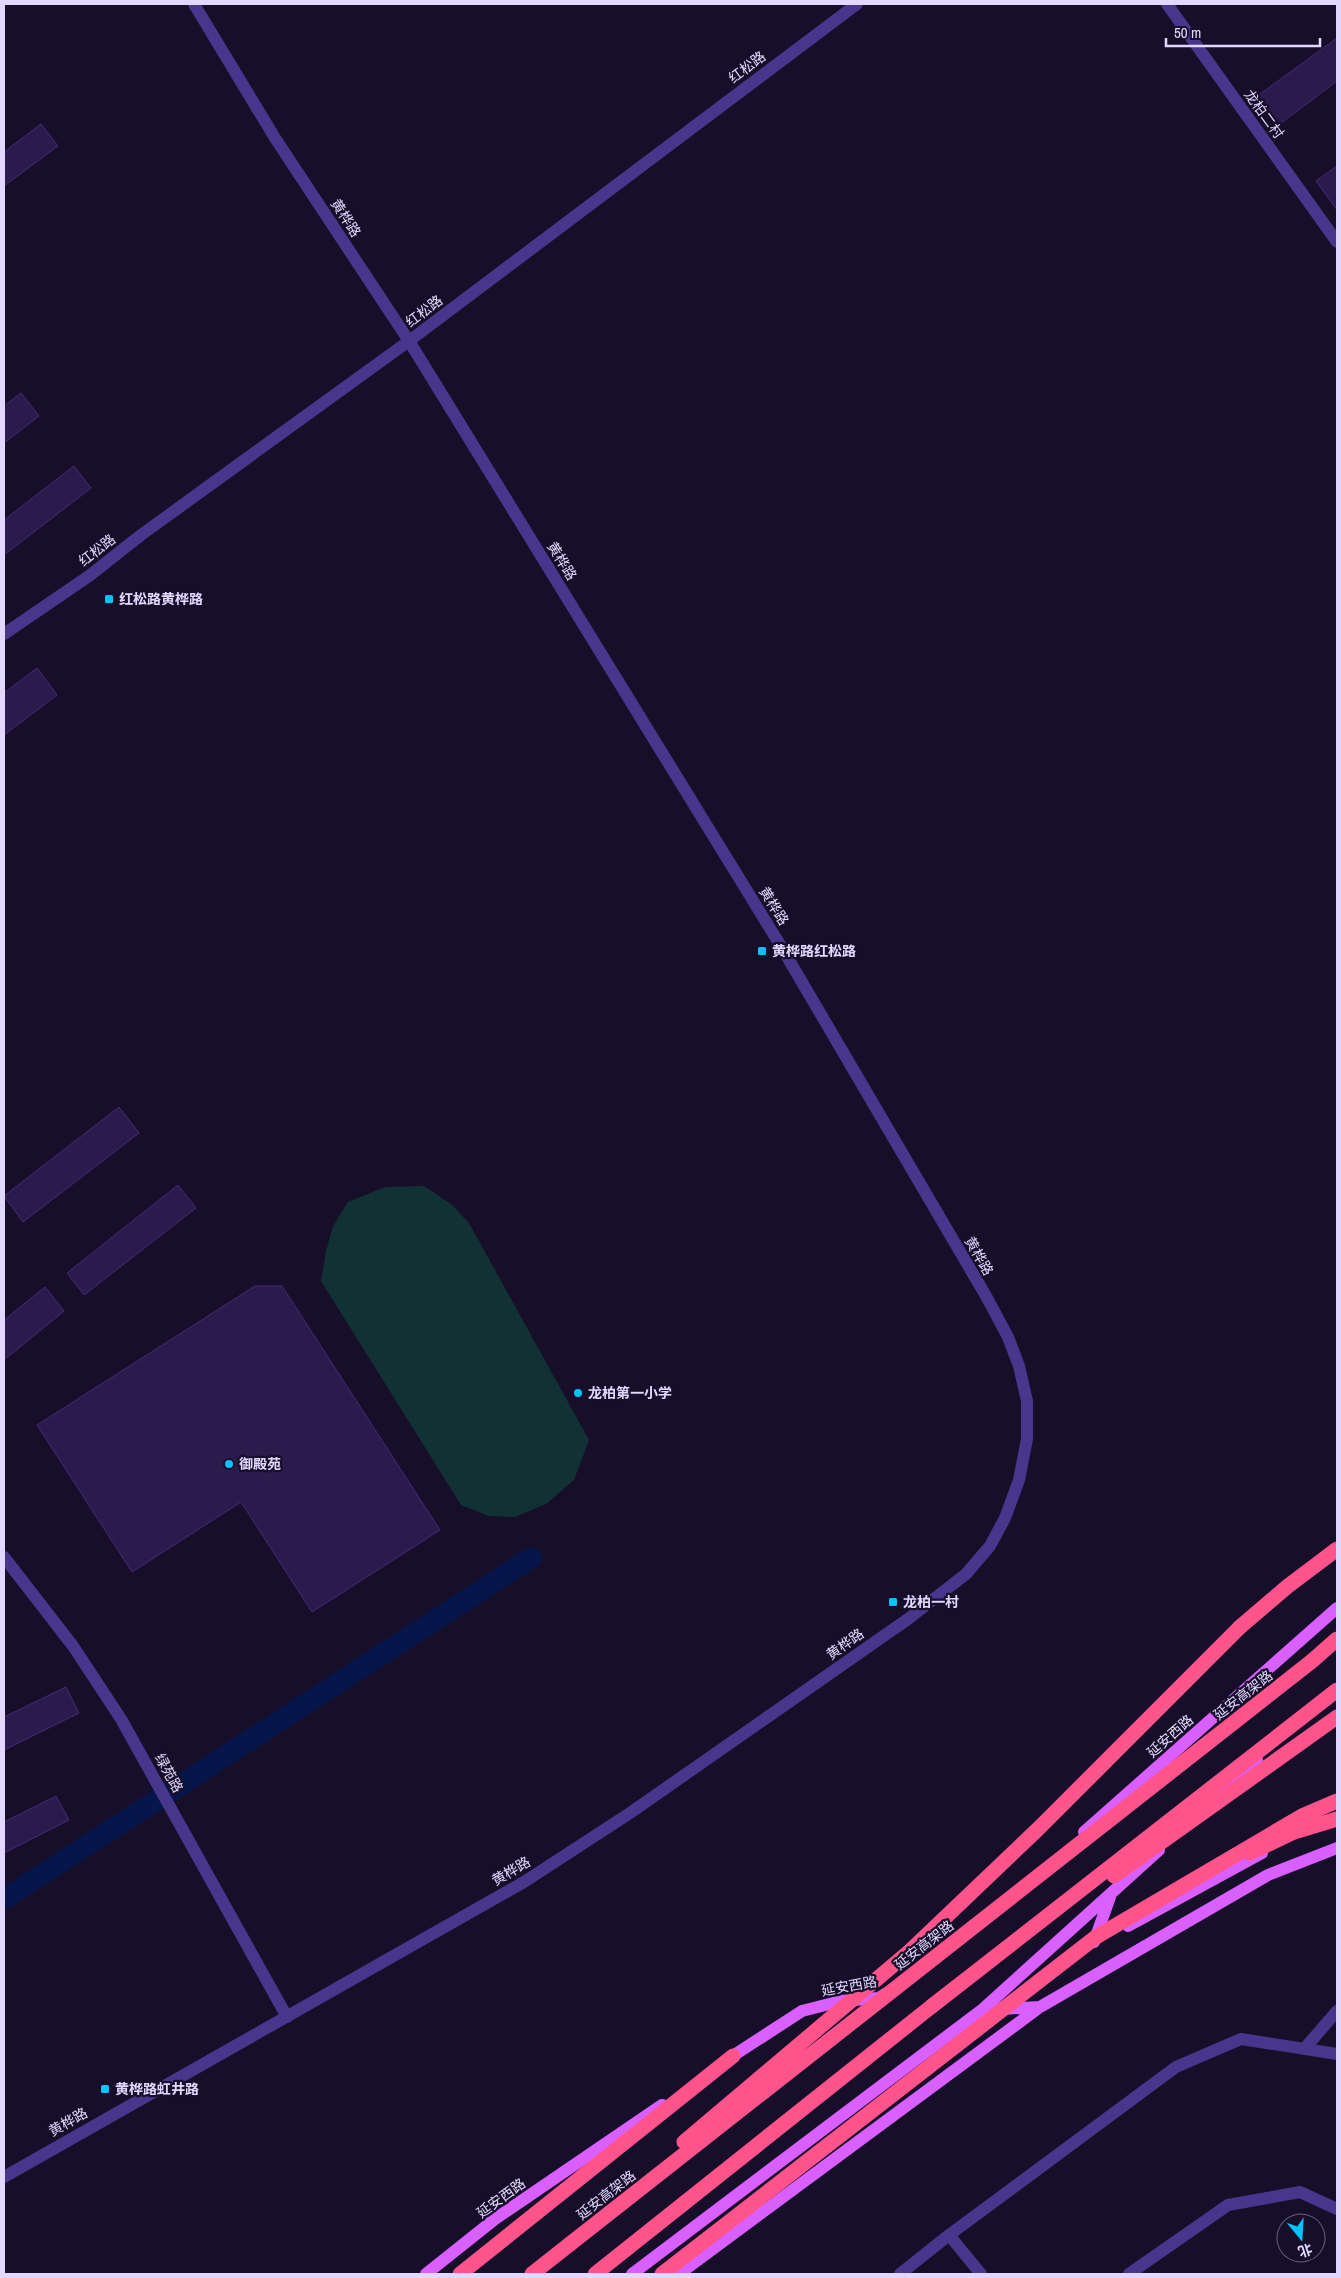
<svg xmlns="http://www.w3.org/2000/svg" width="1341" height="2278" font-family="'Archivo Narrow','Noto Sans SC',sans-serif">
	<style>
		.green { fill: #113134 }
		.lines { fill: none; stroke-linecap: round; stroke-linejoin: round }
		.canal { stroke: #07164a; stroke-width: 21 }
		.building { fill: #2b1a4c; stroke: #452a79 }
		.minor { stroke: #47378c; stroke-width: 12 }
		.major { stroke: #da5fff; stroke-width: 12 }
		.highway { stroke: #ff538c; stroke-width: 15 }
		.highway-bridge { stroke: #ff538c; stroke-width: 15 }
		.poi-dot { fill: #04c1ff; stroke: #170f2a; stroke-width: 2 }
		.labels { text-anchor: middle; stroke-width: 4.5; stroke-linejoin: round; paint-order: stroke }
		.street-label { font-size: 14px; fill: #e2d8ff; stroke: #170f2a }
		.poi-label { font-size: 14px; font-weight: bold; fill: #e2d8ff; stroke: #170f2a; text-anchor: start }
	</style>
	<rect width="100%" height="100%" fill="#170f2a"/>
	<path class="green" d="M 424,1186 L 451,1204 L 469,1223 L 589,1440 L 574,1480 L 546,1504 L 515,1517 L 489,1516 L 461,1505 L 321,1281 L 326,1251 L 333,1226 L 348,1202 L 385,1187 Z"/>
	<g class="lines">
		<path class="canal" d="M 4,1899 L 531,1558"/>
	</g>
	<path class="building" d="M 1337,38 L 1337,81 L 1277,126 L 1256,97 Z
		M 41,124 L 58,146 L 4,186 L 4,152 Z
		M 1337,166 L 1337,210 L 1316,181 Z
		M 21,393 L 39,416 L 4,443 L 4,406 Z
		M 74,466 L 91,488 L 4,555 L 4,520 Z
		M 37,668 L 57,695 L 4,735 L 4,693 Z
		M 119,1107 L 139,1133 L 23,1222 L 4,1196 Z
		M 178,1185 L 196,1208 L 84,1295 L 67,1273 Z
		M 255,1286 L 282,1286 L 440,1530 L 312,1612 L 241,1502 L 132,1572 L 37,1425 Z
		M 45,1287 L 64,1311 L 4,1360 L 4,1320 Z
		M 66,1687 L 79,1713 L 4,1750 L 4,1717 Z
		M 56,1796 L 69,1820 L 4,1853 L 4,1822 Z"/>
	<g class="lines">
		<path class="minor" d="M 1167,4 L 1337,242
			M 4,634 L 89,576 L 141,535 L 409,341 L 857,4
			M 4,1557 L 73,1646 L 121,1719 L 287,2017
			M 1305,2048 L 1337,2011
			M 4,2177 L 524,1882 L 630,1813 L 908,1619 L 966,1574 L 990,1546 L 1005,1518 L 1019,1480 L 1027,1439 L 1027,1401 L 1019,1366 L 1008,1337 L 986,1296 L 779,943 L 409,341 L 275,138 L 194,4
			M 949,2235 L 981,2274
			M 900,2274 L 949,2235 L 1176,2067 L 1241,2039 L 1337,2054
			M 1129,2274 L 1228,2205 L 1300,2192 L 1337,2209"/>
		<path class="major" d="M 1222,1793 L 1257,1760
			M 1084,1832 L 1337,1608
			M 1128,1926 L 1262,1853
			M 1094,1942 L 1110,1897
			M 1000,2009 L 1040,2007
			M 725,2061 L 802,2011 L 841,2001 L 879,1998 L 885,1994
			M 426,2274 L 495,2219 L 662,2105
			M 632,2274 L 983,2009 L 1159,1850
			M 679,2274 L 1040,2007 L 1268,1875 L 1337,1848"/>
		<path class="highway" d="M 1240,1627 L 1288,1586 L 1337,1549
			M 1312,1661 L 1337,1639
			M 1250,1853 L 1294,1832 L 1337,1819
			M 460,2274 L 733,2056
			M 532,2274 L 570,2244
			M 595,2274 L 932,2006"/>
		<path class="highway-bridge" d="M 1114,1876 L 1337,1717
			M 932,2006 L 1337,1690
			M 684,2142 L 910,1951 L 1038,1829 L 1240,1627
			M 570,2244 L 1312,1661
			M 662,2274 L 1096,1937 L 1302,1816 L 1337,1801"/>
	</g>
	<g class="poi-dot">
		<rect x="104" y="594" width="10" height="10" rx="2.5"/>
		<rect x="757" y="946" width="10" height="10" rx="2.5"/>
		<circle cx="578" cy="1393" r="5"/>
		<circle cx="229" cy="1464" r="5"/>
		<rect x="888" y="1597" width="10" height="10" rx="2.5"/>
		<rect x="100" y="2084" width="10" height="10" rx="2.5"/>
	</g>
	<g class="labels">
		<g class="street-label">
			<text transform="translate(747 67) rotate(-37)" y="5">红松路</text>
			<text transform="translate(1264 114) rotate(54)" y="5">龙柏二村</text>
			<text transform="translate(346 218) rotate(57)" y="5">黄桦路</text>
			<text transform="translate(424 311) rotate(-37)" y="5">红松路</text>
			<text transform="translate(97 550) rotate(-38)" y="5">红松路</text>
			<text transform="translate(562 561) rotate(58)" y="5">黄桦路</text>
			<text transform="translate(774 906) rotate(58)" y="5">黄桦路</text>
			<text transform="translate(979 1256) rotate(60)" y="5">黄桦路</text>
			<text transform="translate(845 1644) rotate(-35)" y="5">黄桦路</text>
			<text transform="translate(1243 1695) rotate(-38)" y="5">延安高架路</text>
			<text transform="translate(1170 1736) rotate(-41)" y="5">延安西路</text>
			<text transform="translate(169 1773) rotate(61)" y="5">绿苑路</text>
			<text transform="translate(511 1871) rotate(-31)" y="5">黄桦路</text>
			<text transform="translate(924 1945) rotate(-38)" y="5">延安高架路</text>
			<text transform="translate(849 1986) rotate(-10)" y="5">延安西路</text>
			<text transform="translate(68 2122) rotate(-30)" y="5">黄桦路</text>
			<text transform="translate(606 2195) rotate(-38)" y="5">延安高架路</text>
			<text transform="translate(501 2198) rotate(-36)" y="5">延安西路</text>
		</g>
		<g class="poi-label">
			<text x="119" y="604">红松路黄桦路</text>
			<text x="772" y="956">黄桦路红松路</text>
			<text x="588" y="1398">龙柏第一小学</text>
			<text x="239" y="1469">御殿苑</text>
			<text x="903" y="1607">龙柏一村</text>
			<text x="115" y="2094">黄桦路虹井路</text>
		</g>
	</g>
	<rect width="1341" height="2278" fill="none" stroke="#e2d8ff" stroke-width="10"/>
	<g transform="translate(1301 2238) rotate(162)"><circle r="24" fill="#170f2a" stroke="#685f7f"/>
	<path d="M0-4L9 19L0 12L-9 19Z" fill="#04c1ff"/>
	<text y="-8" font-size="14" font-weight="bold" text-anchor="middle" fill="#e2d8ff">北</text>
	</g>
	<path d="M1166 38v8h154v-8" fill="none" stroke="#e2d8ff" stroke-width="2.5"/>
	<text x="1174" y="38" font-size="15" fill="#e2d8ff" stroke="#170f2a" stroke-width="4" paint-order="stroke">50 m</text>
</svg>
